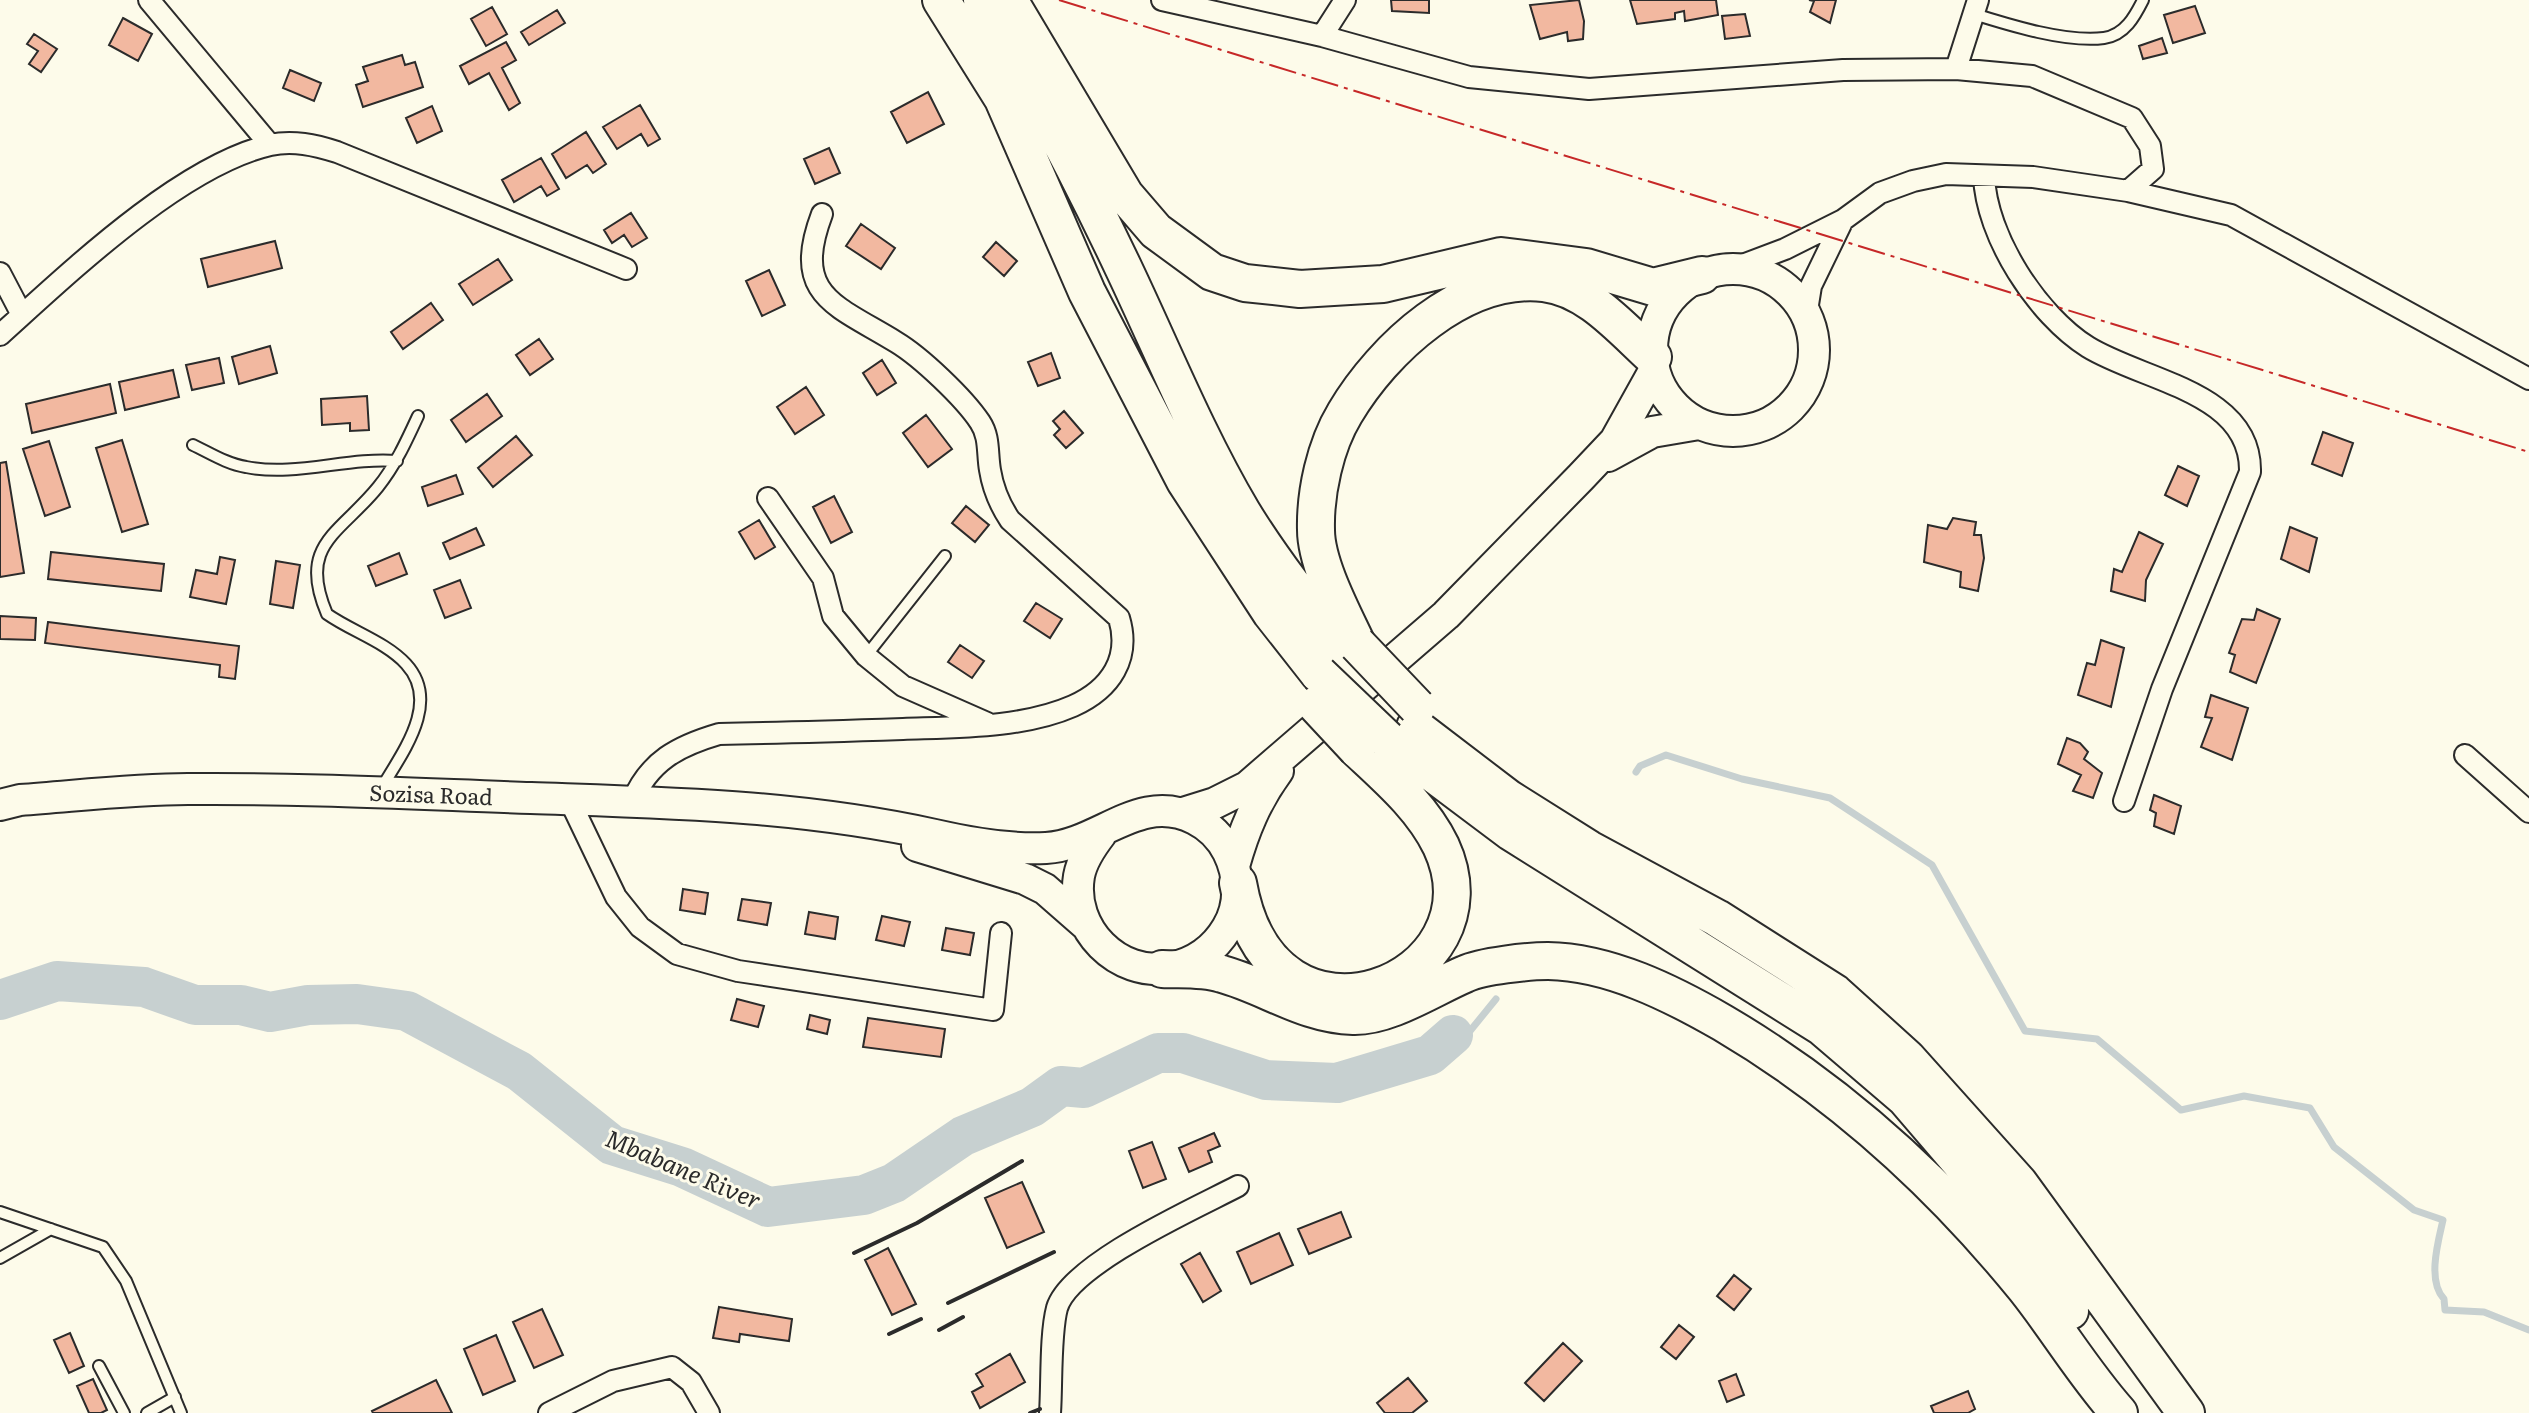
<svg xmlns="http://www.w3.org/2000/svg" width="2529" height="1413" font-family="Literata,serif">
	<style>
		.lines { fill: none; stroke-linecap: round; stroke-linejoin: round }
		.stream { stroke: #c7d0d0; stroke-width: 7 }
		.river { stroke: #c7d0d0; stroke-width: 40 }
		.building { fill: #f2b8a0; stroke: #2b2b2b; stroke-width: 2 }
		.lane-casing { stroke: #2b2b2b; stroke-width: 14 }
		.street-casing { stroke: #2b2b2b; stroke-width: 24 }
		.primary-casing { stroke: #2b2b2b; stroke-width: 34 }
		.highway-casing { stroke: #2b2b2b; stroke-width: 40 }
		.lane { stroke: #fdfbea; stroke-width: 10 }
		.street { stroke: #fdfbea; stroke-width: 20 }
		.primary { stroke: #fdfbea; stroke-width: 30 }
		.highway { stroke: #fdfbea; stroke-width: 36 }
		.highway-bridge-casing { stroke: #2b2b2b; stroke-width: 40; stroke-linecap: butt }
		.highway-bridge { stroke: #fdfbea; stroke-width: 36 }
		.wall { stroke: #2b2b2b; stroke-width: 4 }
		.power { stroke: #c62828; stroke-width: 2; stroke-dasharray: 28 6 4 6; stroke-linecap: butt }
		.labels { text-anchor: middle; stroke-width: 6; stroke-linejoin: round; paint-order: stroke }
		.street-label { font-size: 22px; fill: #2b2b2b; stroke: #fdfbea }
		.water-label { font-size: 24px; font-style: italic; fill: #2b2b2b; stroke: #fdfbea }
	</style>
	<rect width="100%" height="100%" fill="#fdfbea"/>
	<g class="lines">
		<path class="stream" d="M 1636,772 L 1640,766 L 1666,755 L 1742,779 L 1830,798 L 1932,865 L 2025,1031 L 2097,1039 L 2181,1110 L 2244,1096 L 2310,1108 L 2334,1147 L 2414,1210 L 2443,1220 C 2438,1242 2427,1281 2444,1299 L 2445,1310 L 2484,1312 L 2529,1330
			M 1453,1035 L 1470,1031 L 1496,999"/>
		<path class="river" d="M 0,1000 L 57,981 L 144,987 L 195,1005 L 241,1005 L 270,1012 L 308,1005 L 357,1004 L 407,1011 L 519,1071 L 612,1145 L 682,1167 L 768,1207 L 864,1195 L 894,1183 L 963,1136 L 1032,1107 L 1061,1086 L 1084,1088 L 1158,1053 L 1183,1053 L 1266,1080 L 1337,1083 L 1430,1055 L 1453,1035"/>
	</g>
	<path class="building" d="M 1391,0 L 1429,0 L 1429,13 L 1392,11 Z
		M 1579,0 L 1584,21 L 1583,39 L 1568,41 L 1567,32 L 1540,39 L 1530,5 Z
		M 1630,0 L 1716,0 L 1718,15 L 1685,21 L 1684,11 L 1675,13 L 1675,19 L 1637,24 Z
		M 1809,0 L 1836,0 L 1830,23 L 1810,12 L 1814,1 Z
		M 2195,6 L 2205,33 L 2173,43 L 2164,15 Z
		M 492,7 L 507,34 L 486,46 L 471,19 Z
		M 557,10 L 565,23 L 529,45 L 521,32 Z
		M 1745,14 L 1750,36 L 1725,39 L 1722,16 Z
		M 123,18 L 152,34 L 138,61 L 109,45 Z
		M 34,34 L 57,49 L 41,72 L 29,64 L 38,51 L 27,44 Z
		M 2162,38 L 2167,53 L 2143,59 L 2139,46 Z
		M 506,42 L 516,60 L 502,68 L 520,103 L 509,110 L 489,73 L 469,84 L 460,66 Z
		M 402,55 L 405,65 L 415,62 L 423,87 L 363,107 L 356,85 L 368,81 L 363,67 Z
		M 290,70 L 321,83 L 314,101 L 283,88 Z
		M 928,92 L 944,124 L 907,143 L 891,112 Z
		M 640,105 L 660,139 L 648,146 L 641,134 L 617,149 L 603,127 Z
		M 432,106 L 442,131 L 417,143 L 406,118 Z
		M 586,132 L 606,164 L 593,173 L 587,165 L 566,178 L 552,154 Z
		M 829,148 L 840,173 L 815,184 L 804,159 Z
		M 541,158 L 559,189 L 547,196 L 541,186 L 514,202 L 502,180 Z
		M 631,213 L 647,238 L 632,247 L 624,235 L 612,243 L 604,230 Z
		M 861,224 L 895,248 L 881,269 L 846,246 Z
		M 275,241 L 282,268 L 208,287 L 201,259 Z
		M 996,242 L 1017,261 L 1004,276 L 983,257 Z
		M 498,259 L 512,280 L 473,305 L 459,284 Z
		M 769,270 L 785,305 L 762,316 L 746,281 Z
		M 431,303 L 443,320 L 403,349 L 391,332 Z
		M 539,339 L 553,359 L 530,375 L 516,355 Z
		M 270,346 L 277,373 L 239,384 L 232,357 Z
		M 1051,353 L 1060,378 L 1038,386 L 1028,362 Z
		M 219,358 L 224,383 L 192,390 L 186,365 Z
		M 882,360 L 896,383 L 877,395 L 863,373 Z
		M 173,370 L 179,397 L 125,410 L 119,382 Z
		M 110,384 L 116,413 L 32,433 L 26,404 Z
		M 806,387 L 824,415 L 795,434 L 777,407 Z
		M 487,394 L 502,416 L 466,442 L 451,420 Z
		M 367,396 L 369,430 L 350,431 L 350,423 L 322,425 L 321,399 Z
		M 1064,411 L 1083,433 L 1066,448 L 1054,435 L 1060,429 L 1053,421 Z
		M 926,415 L 952,449 L 928,467 L 903,433 Z
		M 2323,432 L 2353,443 L 2342,476 L 2312,464 Z
		M 516,436 L 532,455 L 493,487 L 478,468 Z
		M 122,440 L 148,524 L 122,532 L 96,448 Z
		M 49,441 L 70,507 L 45,516 L 23,449 Z
		M 6,462 L 24,573 L 0,577 L 0,463 Z
		M 2178,466 L 2199,476 L 2187,506 L 2165,495 Z
		M 456,475 L 463,494 L 428,506 L 422,487 Z
		M 834,496 L 852,532 L 831,543 L 813,507 Z
		M 966,506 L 989,525 L 975,542 L 952,523 Z
		M 1953,518 L 1976,522 L 1974,535 L 1981,535 L 1984,558 L 1978,591 L 1960,587 L 1961,572 L 1924,562 L 1928,525 L 1947,529 Z
		M 759,520 L 775,547 L 755,559 L 739,532 Z
		M 2290,527 L 2317,538 L 2309,572 L 2281,559 Z
		M 476,528 L 484,545 L 450,559 L 443,543 Z
		M 2139,532 L 2163,544 L 2146,580 L 2145,601 L 2111,591 L 2114,569 L 2122,572 Z
		M 51,552 L 164,564 L 161,591 L 48,579 Z
		M 399,553 L 407,574 L 376,586 L 368,566 Z
		M 220,557 L 235,560 L 226,604 L 190,597 L 196,570 L 217,574 Z
		M 276,561 L 300,565 L 293,608 L 270,604 Z
		M 460,580 L 471,608 L 445,618 L 434,590 Z
		M 1036,603 L 1062,619 L 1050,638 L 1024,621 Z
		M 2257,609 L 2280,619 L 2256,683 L 2230,672 L 2235,655 L 2229,653 L 2242,619 L 2254,620 Z
		M 0,616 L 36,618 L 35,640 L 0,639 Z
		M 48,622 L 239,646 L 235,679 L 219,677 L 220,665 L 45,643 Z
		M 2101,640 L 2124,648 L 2111,707 L 2078,695 L 2087,663 L 2095,665 Z
		M 960,645 L 984,661 L 972,678 L 948,662 Z
		M 2211,695 L 2248,708 L 2232,760 L 2201,747 L 2212,718 L 2205,717 Z
		M 2067,738 L 2080,743 L 2088,752 L 2084,759 L 2102,773 L 2093,798 L 2073,791 L 2081,775 L 2058,764 Z
		M 2154,795 L 2181,806 L 2174,834 L 2154,826 L 2156,813 L 2150,810 Z
		M 683,889 L 708,893 L 705,914 L 680,910 Z
		M 742,899 L 771,903 L 767,925 L 738,920 Z
		M 809,912 L 838,917 L 835,939 L 805,934 Z
		M 882,916 L 910,922 L 904,946 L 876,940 Z
		M 946,928 L 974,933 L 970,955 L 942,950 Z
		M 737,999 L 764,1006 L 758,1027 L 731,1020 Z
		M 810,1015 L 830,1020 L 827,1034 L 807,1029 Z
		M 868,1018 L 945,1029 L 941,1057 L 863,1047 Z
		M 1214,1133 L 1220,1146 L 1208,1151 L 1212,1162 L 1189,1172 L 1179,1148 Z
		M 1152,1142 L 1166,1179 L 1143,1188 L 1129,1151 Z
		M 1022,1182 L 1044,1232 L 1007,1248 L 985,1198 Z
		M 1341,1212 L 1351,1237 L 1309,1254 L 1298,1229 Z
		M 1279,1233 L 1293,1265 L 1251,1284 L 1237,1252 Z
		M 888,1248 L 916,1304 L 892,1315 L 865,1260 Z
		M 1200,1253 L 1221,1291 L 1203,1302 L 1181,1264 Z
		M 1734,1275 L 1751,1289 L 1734,1310 L 1717,1296 Z
		M 719,1307 L 792,1319 L 789,1341 L 740,1334 L 739,1342 L 713,1338 Z
		M 542,1309 L 563,1355 L 534,1368 L 513,1322 Z
		M 1679,1325 L 1694,1337 L 1676,1359 L 1661,1347 Z
		M 70,1333 L 84,1366 L 69,1373 L 54,1340 Z
		M 496,1335 L 515,1381 L 483,1395 L 464,1349 Z
		M 1563,1343 L 1582,1361 L 1544,1401 L 1525,1383 Z
		M 1010,1354 L 1025,1382 L 980,1408 L 972,1392 L 983,1386 L 976,1374 Z
		M 1736,1374 L 1744,1395 L 1727,1402 L 1719,1381 Z
		M 1408,1378 L 1427,1401 L 1412,1413 L 1385,1413 L 1377,1403 Z
		M 93,1379 L 107,1410 L 101,1413 L 89,1413 L 77,1386 Z
		M 436,1380 L 452,1413 L 373,1413 L 372,1411 Z
		M 1968,1391 L 1975,1409 L 1968,1413 L 1934,1413 L 1931,1406 Z"/>
	<g class="lines">
		<g class="lane-casing">
			<path id="lane" d="M 1974,14 C 2009,25 2067,43 2104,38 C 2125,35 2135,16 2143,0
				M 193,445 C 210,453 227,464 246,467 C 296,477 347,457 397,461
				M 866,656 L 945,556
				M 381,789 C 401,754 442,703 406,664 C 386,642 351,631 327,614 C 297,544 340,534 378,487 C 395,466 406,442 418,416
				M 0,1212 L 103,1247 L 126,1281 L 181,1413
				M 0,1258 L 51,1229
				M 99,1366 L 124,1413
				M 147,1413 L 175,1397"/>
		</g>
		<g class="street-casing">
			<path id="street" d="M 149,0 L 270,145
				M 1162,0 L 1322,36 L 1469,77 L 1589,89 L 1843,70 L 1956,69 L 2032,76 L 2132,118 L 2150,146 L 2153,169 L 2128,191
				M 1322,36 L 1345,0
				M 1956,69 L 1978,0
				M 1984,176 C 1986,236 2037,315 2088,347 C 2143,381 2252,392 2250,472 L 2162,689 L 2124,801
				M 1732,269 L 1785,249 L 1843,220 L 1880,193 L 1913,181 L 1946,174 L 2033,177 L 2128,191 L 2231,215 L 2529,379
				M 0,273 L 22,315
				M 1806,317 L 1811,286 L 1843,220
				M 0,335 C 69,273 180,166 270,145 C 293,140 315,145 337,152 L 626,269
				M 768,498 L 823,578 L 833,616 L 866,656 L 903,686 L 987,723
				M 2465,755 L 2529,812
				M 569,799 L 616,897 L 640,927 L 677,954 L 738,971 L 993,1010 L 1001,933
				M 632,802 C 649,761 678,746 719,734 C 780,733 842,731 903,729 C 958,727 1023,728 1073,706 C 1111,689 1131,658 1119,618 L 1010,520 C 1000,505 993,489 990,470 C 987,453 990,437 980,422 C 964,398 921,357 896,342 C 836,305 791,296 822,214
				M 549,1413 L 613,1381 L 672,1367 L 691,1382 L 709,1413
				M 1050,1413 C 1052,1385 1050,1334 1057,1308 C 1070,1264 1196,1208 1238,1186"/>
		</g>
		<g class="primary-casing">
			<path id="primary" d="M1652 350a81 81 0 1 1 162 0a81 81 0 1 1-162 0Z
				M 1608,456 L 1652,432 L 1699,424
				M 0,805 L 20,800 C 76,796 132,789 188,789 C 302,788 416,794 531,798 C 670,803 798,805 935,835 C 970,843 1009,850 1046,848 C 1100,845 1139,791 1195,819 C 1209,826 1221,838 1228,852 C 1240,876 1241,905 1227,928 C 1214,950 1195,963 1170,968 C 1118,977 1070,929 1079,876 C 1082,860 1091,847 1101,834
				M 1183,813 L 1215,803 L 1247,787 L 1446,615 L 1581,477 L 1615,441 L 1654,371
				M 917,846 L 1025,879 L 1045,889 L 1085,924
				M 1234,866 C 1244,830 1256,801 1278,771"/>
		</g>
		<g class="highway-casing">
			<path id="highway" d="M 941,0 L 1003,99 L 1087,292 L 1185,481 L 1271,613 L 1319,674
				M 982,0 C 1033,87 1080,176 1123,267 C 1162,349 1196,434 1242,512 C 1277,569 1319,620 1360,672
				M 1009,0 L 1125,195 L 1156,231 L 1212,272 L 1245,283 L 1300,289 L 1383,284 L 1501,256 L 1586,267 L 1653,287 L 1702,275
				M 1357,644 C 1343,614 1316,564 1316,530 C 1315,493 1325,446 1345,413 C 1383,349 1463,274 1544,283 C 1588,288 1622,329 1653,357
				M 1415,727 L 1508,798 L 1589,849 L 1717,918 L 1835,993 L 1907,1058 L 2019,1183 L 2186,1413
				M 1387,739 L 1511,832 L 1822,1027 L 1905,1098 L 1977,1182 L 2070,1311
				M 1238,883 C 1272,1076 1504,981 1441,846 C 1422,807 1388,778 1357,749
				M 1162,969 C 1181,970 1203,968 1222,974 C 1266,986 1305,1015 1353,1016 C 1389,1017 1432,988 1465,974 C 1482,966 1529,961 1548,961 C 1609,962 1671,993 1723,1023 C 1840,1092 1939,1182 2025,1288 C 2057,1328 2084,1374 2119,1413"/>
		</g>
		<use href="#lane" class="lane"/>
		<use href="#street" class="street"/>
		<use href="#primary" class="primary"/>
		<use href="#highway" class="highway"/>
		<g class="highway-bridge-casing">
			<path id="highway-bridge" d="M 1357,644 L 1417,707
				M 1319,674 L 1387,739
				M 1316,705 L 1357,749"/>
		</g>
		<use href="#highway-bridge" class="highway-bridge"/>
		<path class="wall" d="M 854,1253 L 917,1223 L 1022,1161
			M 948,1303 L 1054,1252
			M 939,1330 L 963,1317
			M 889,1334 L 921,1319
			M 1030,1413 L 1040,1409"/>
		<path class="power" d="M 1059,0 L 2529,452"/>
	</g>
	<g class="labels">
		<g class="street-label">
			<text transform="translate(431 795) rotate(2)" y="8">Sozisa Road</text>
		</g>
		<g class="water-label">
			<text transform="translate(683 1170) rotate(23)" y="8">Mbabane River</text>
		</g>
	</g>
</svg>
